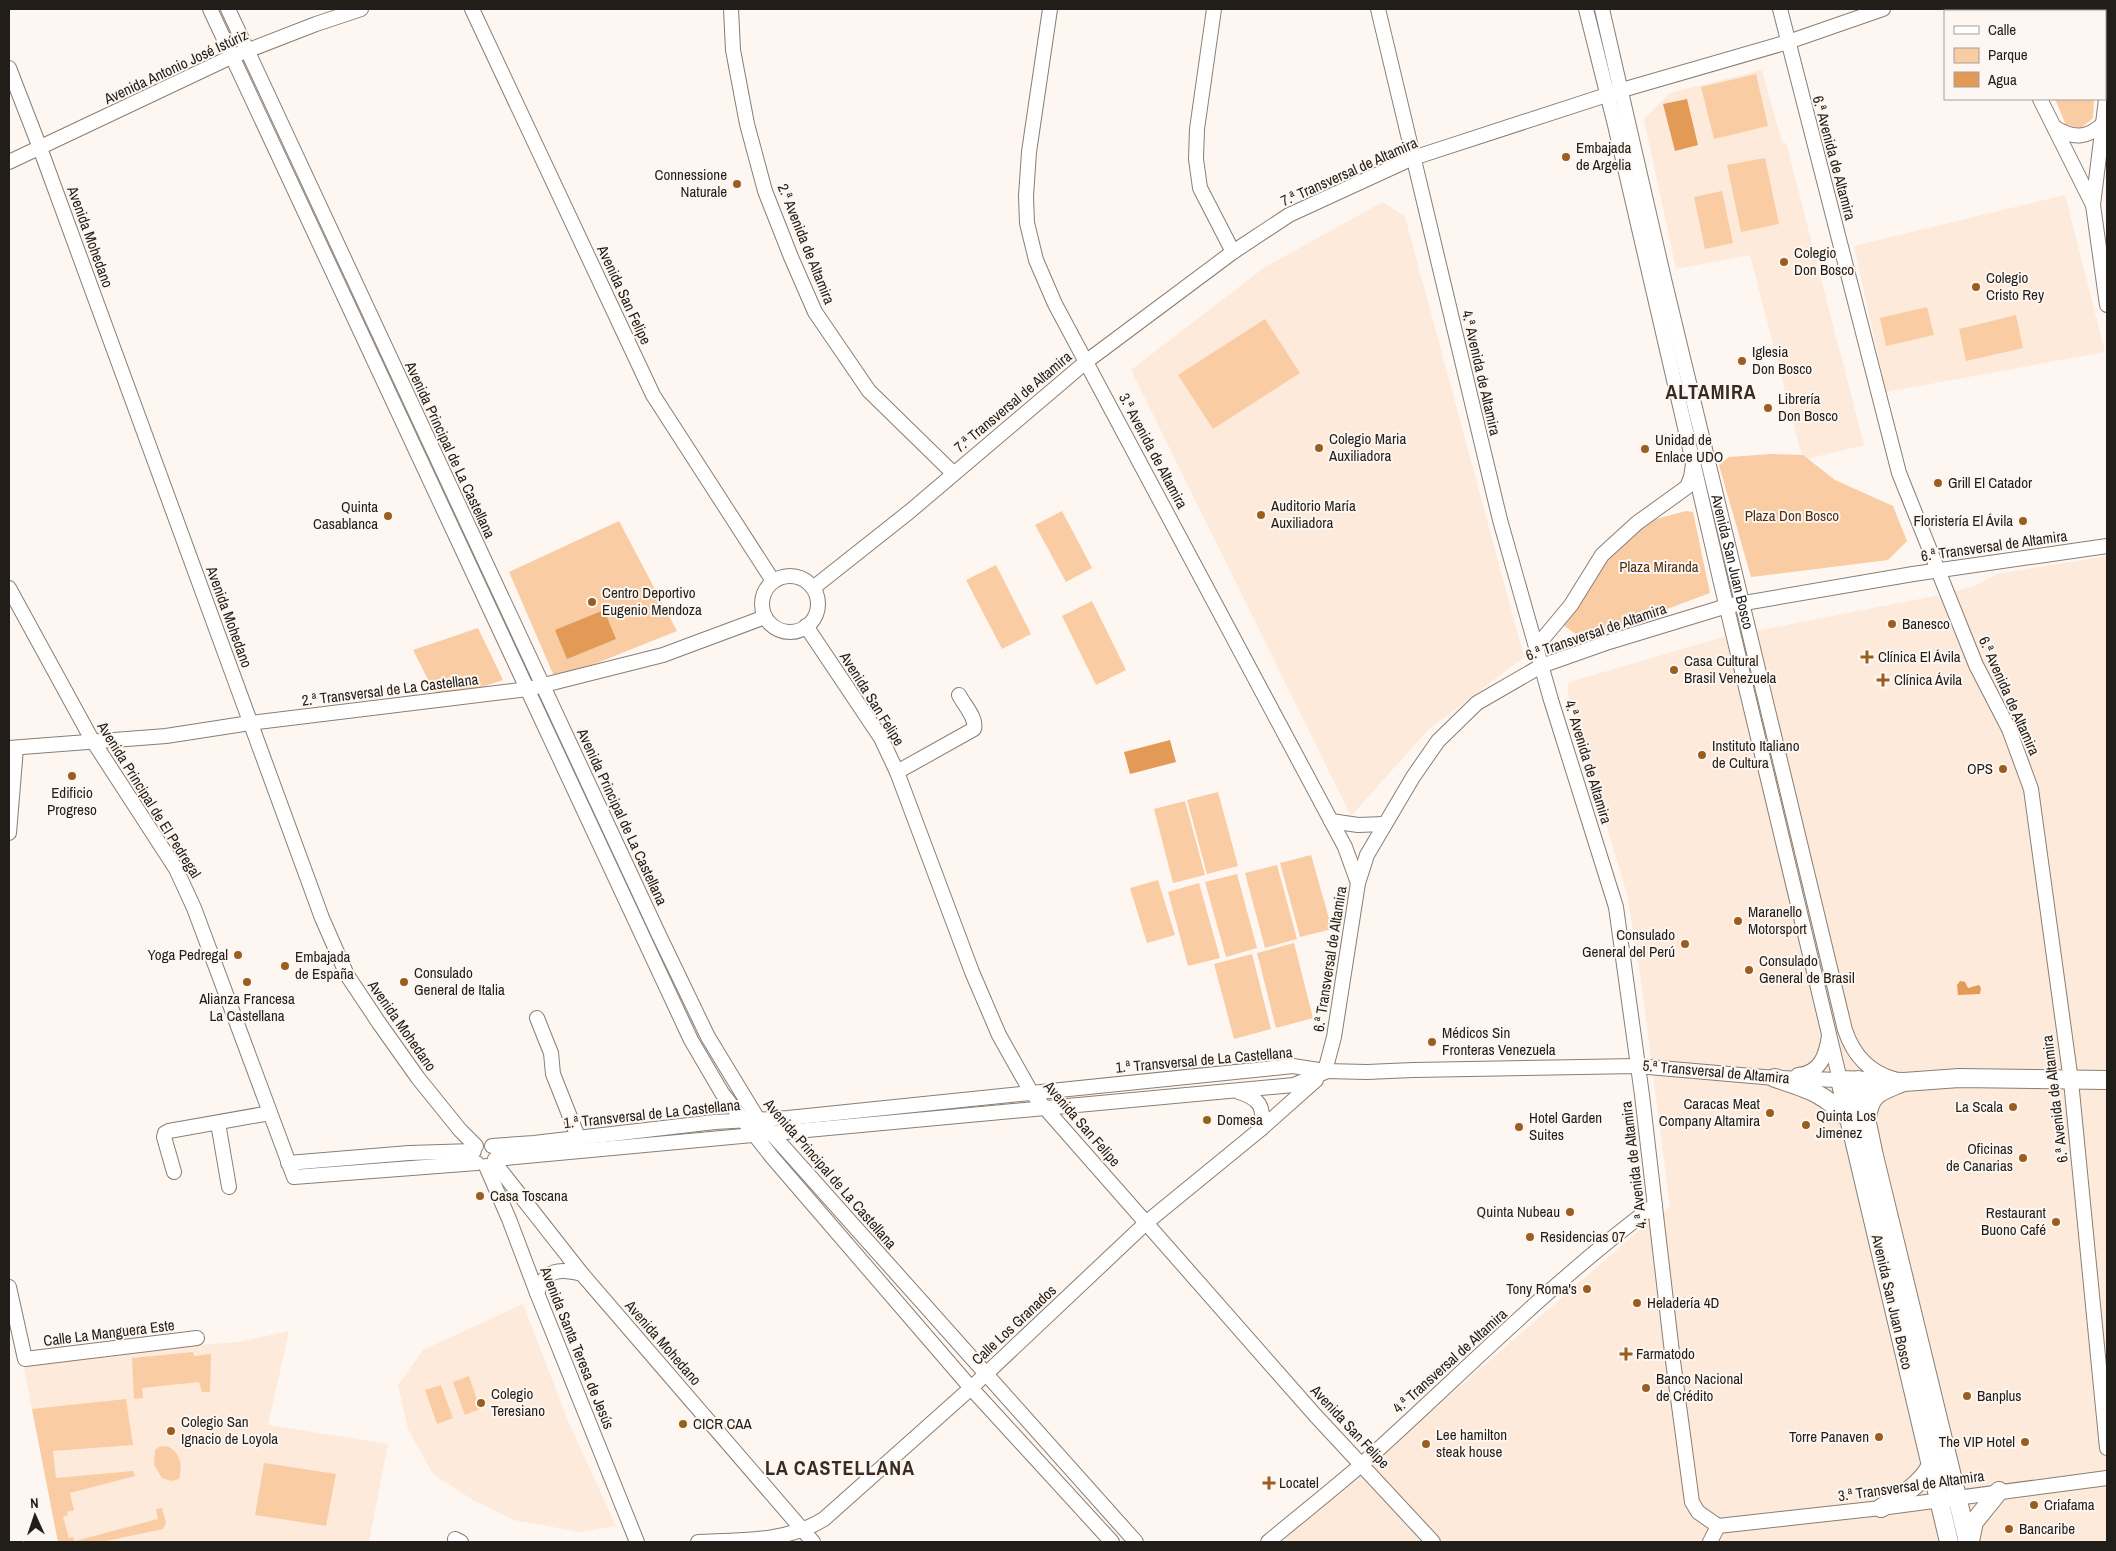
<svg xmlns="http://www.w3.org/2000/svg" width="2116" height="1551" font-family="'Archivo Narrow',sans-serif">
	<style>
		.built { fill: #fdeada }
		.green { fill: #facca4 }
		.water { fill: #e39a56 }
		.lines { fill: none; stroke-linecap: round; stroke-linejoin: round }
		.minor-casing { stroke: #897e74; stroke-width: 16 }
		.major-casing { stroke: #897e74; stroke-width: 20 }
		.minor { stroke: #fff; stroke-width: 14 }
		.major { stroke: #fff; stroke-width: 18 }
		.poi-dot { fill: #9a5e20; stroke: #fef6f0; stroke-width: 2 }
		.labels { text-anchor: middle; stroke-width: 4; stroke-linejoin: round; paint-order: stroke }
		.street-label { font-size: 15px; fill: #211d19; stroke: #fef6f0 }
		.poi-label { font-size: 15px; fill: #211d19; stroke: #fef6f0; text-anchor: start }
		.park-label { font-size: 15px; fill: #4e3014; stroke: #fef6f0 }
		.district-label { font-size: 20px; font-weight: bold; letter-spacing: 1px; fill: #362c24; stroke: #fef6f0 }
	</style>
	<rect width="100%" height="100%" fill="#fef6f0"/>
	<path class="built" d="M 1762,70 L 1782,143 L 1786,143 L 1864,445 L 1803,460 L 1750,255 L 1676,269 L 1644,119 L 1670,93 Z
		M 2065,195 L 2105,352 L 1886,392 L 1854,246 Z
		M 1383,202 L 1405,217 L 1524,657 L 1429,729 L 1351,816 L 1131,370 L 1265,267 Z
		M 2107,556 L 2107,1542 L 1282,1542 L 1637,1232 L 1670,1207 L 1641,980 L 1627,894 L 1568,695 L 1568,684 L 1573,681 L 1720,638 L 1945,594 L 1975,586 L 1997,574 Z
		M 523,1304 L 568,1421 L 616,1526 L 580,1532 L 514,1520 L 473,1500 L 433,1474 L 408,1429 L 398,1385 L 423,1350 Z
		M 289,1331 L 268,1425 L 388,1444 L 369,1542 L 58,1542 L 24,1368 L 30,1364 L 122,1351 L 239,1342 Z"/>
	<path class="green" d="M 2016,9 L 2100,9 L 2100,11 L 2017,11 Z
		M 1756,74 L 1768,126 L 1714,139 L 1701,87 Z
		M 2055,99 L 2094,99 L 2093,118 L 2081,128 L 2066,125 Z
		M 1765,158 L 1779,224 L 1741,232 L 1727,165 Z
		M 1722,191 L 1733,243 L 1705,249 L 1694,197 Z
		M 1927,307 L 1934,335 L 1886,346 L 1880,318 Z
		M 2016,315 L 2023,348 L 1966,361 L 1959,329 Z
		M 1265,319 L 1300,373 L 1213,429 L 1178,375 Z
		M 1772,454 L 1803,455 L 1835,480 L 1893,506 L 1907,541 L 1888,560 L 1751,577 L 1719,465 L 1729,457 Z
		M 1062,511 L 1092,568 L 1066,582 L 1035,525 Z
		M 1686,511 L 1693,512 L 1710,593 L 1584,640 L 1563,625 L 1607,557 L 1645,522 Z
		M 619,521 L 677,631 L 592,665 L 554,676 L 509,572 Z
		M 996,565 L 1031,634 L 1002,649 L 966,580 Z
		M 1092,601 L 1126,670 L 1096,685 L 1062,616 Z
		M 478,628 L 503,680 L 439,701 L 413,650 Z
		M 1218,792 L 1238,866 L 1207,874 L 1187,800 Z
		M 1185,801 L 1205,875 L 1173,883 L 1154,809 Z
		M 1311,855 L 1332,929 L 1300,937 L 1280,863 Z
		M 1277,865 L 1297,939 L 1265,948 L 1245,873 Z
		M 1237,874 L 1257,948 L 1226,957 L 1205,882 Z
		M 1158,880 L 1175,935 L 1147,943 L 1130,888 Z
		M 1199,883 L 1220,958 L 1188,966 L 1168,892 Z
		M 1294,943 L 1313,1018 L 1276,1028 L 1257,953 Z
		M 1252,954 L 1271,1029 L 1234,1039 L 1214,964 Z
		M 193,1352 L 194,1356 L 211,1354 L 210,1392 L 202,1392 L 199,1382 L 142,1388 L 143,1398 L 134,1399 L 132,1358 Z
		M 469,1376 L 480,1409 L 465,1415 L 453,1382 Z
		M 441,1385 L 453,1418 L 437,1424 L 425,1390 Z
		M 126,1399 L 133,1445 L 53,1451 L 56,1478 L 133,1471 L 135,1476 L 70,1493 L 74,1510 L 67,1512 L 68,1515 L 63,1517 L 69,1538 L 73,1537 L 75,1541 L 158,1519 L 156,1509 L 162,1508 L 166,1523 L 163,1529 L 102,1542 L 58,1542 L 32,1409 Z
		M 166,1446 C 180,1450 183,1466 179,1479 L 171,1481 L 162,1478 L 154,1465 L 155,1450 L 159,1447 Z
		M 264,1463 L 336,1474 L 326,1526 L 255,1515 Z"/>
	<path class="water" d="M 1687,99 L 1698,145 L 1675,151 L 1663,104 Z
		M 604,610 L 616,639 L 567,659 L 555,630 Z
		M 1170,740 L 1176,762 L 1130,774 L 1124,752 Z
		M 1960,981 L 1965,982 L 1968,988 L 1979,985 L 1981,988 L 1980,994 L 1958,995 L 1957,985 Z"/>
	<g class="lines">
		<g class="minor-casing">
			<g id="minor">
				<path d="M 210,9 L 691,1040 L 722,1093 L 772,1157 L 971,1388 L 1112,1542"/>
				<path d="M 228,9 L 658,933 L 708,1037 L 756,1116 L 1136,1542"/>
				<path d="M 472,9 L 653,395 L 773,581"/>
				<path d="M 731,9 L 733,50 L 747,124 L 765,191 L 791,257 L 815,312 L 869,391 L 953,473"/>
				<path d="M 1050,9 L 1029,152 L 1026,196 L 1027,223 L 1036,260 L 1055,304 L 1345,847 L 1358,883"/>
				<path d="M 1214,9 L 1197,129 L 1196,159 L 1200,188 L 1233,252"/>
				<path d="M 1378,9 L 1500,520 L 1551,700 L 1616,907 L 1642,1095 L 1673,1361 L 1692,1502 L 1698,1512 L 1718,1526"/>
				<path id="s1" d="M 1602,9 L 1664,279 L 1845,1030 C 1853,1054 1868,1072 1894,1079"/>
				<path d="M 1780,9 L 1899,473 L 1976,665 L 2009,729 L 2031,789 L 2071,1081 L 2107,1448"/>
				<path d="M 1995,9 L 1997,11"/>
				<path d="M 9,68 L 40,148 L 322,918 L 347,975 L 379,1023 L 418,1078 L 460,1130 L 476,1146"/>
				<path d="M 2040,99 L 2093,205 L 2107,305"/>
				<path d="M 2054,127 C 2073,139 2087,139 2104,123"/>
				<path d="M 9,162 L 231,57 L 316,24 L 361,9"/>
				<path d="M 2093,205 L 2107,91"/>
				<circle cx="790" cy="604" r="28"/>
				<path d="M 9,588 L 91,738 L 176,869 L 194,908 L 294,1177 L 477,1163"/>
				<path d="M 813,588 L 909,512 L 1087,361 L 1233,252 L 1289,215 L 1413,158 L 1622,90 L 1788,42 L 1883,9"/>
				<path d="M 806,626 L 881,738 L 897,772 L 972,972 L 999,1035 L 1031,1092 L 1315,1415 L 1433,1542"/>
				<path d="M 1536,647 L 1571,605 L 1602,555 L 1637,523 L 1687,487 L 1691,477 L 1693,464"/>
				<path d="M 9,748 L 166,736 L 250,723 L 528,689 L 663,655 L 765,617"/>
				<path d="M 897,772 L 974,729 C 977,718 964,705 959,695"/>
				<path d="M 1331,821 L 1358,825 L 1384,824"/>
				<path d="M 9,833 L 16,748"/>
				<path d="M 537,1018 L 551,1053 L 553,1074 L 578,1137"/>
				<path d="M 1325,1071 L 1334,1037 L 1358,883 L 1367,855 L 1413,777 L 1438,741 L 1477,703 L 1541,666 L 1609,642 L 1727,606 L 1913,574 L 2107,546"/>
				<path d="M 1798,1075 C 1820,1073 1826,1056 1829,1036"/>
				<path d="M 1239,1092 C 1260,1099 1264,1106 1262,1128"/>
				<path d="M 218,1123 L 229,1187"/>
				<path d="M 492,1146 L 534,1143 L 715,1122 L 788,1118 L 1293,1066 L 1325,1071 L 1367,1072 L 1413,1070 L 1637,1066 L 1775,1078 L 1840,1080 L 1721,583 L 1615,125 L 1586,9"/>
				<path d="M 495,1159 L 1294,1085 L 1325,1072"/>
				<path d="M 494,1162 L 582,1274 L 813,1542"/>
				<path d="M 288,1163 L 409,1153 L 474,1151"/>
				<path d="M 486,1166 L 509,1219 L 537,1293 L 637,1542"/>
				<path d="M 174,1172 L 164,1137 L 165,1133 L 169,1131 L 270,1113"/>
				<path d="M 9,1287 L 25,1359 L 197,1338"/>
				<path d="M 537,1293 C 545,1269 560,1268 582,1274"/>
				<path d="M 1718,1526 L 1881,1508 L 2107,1478"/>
				<path d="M 455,1539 L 461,1542"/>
				<path d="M 698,1542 C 740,1540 788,1542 824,1519 L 971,1388 L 1147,1222 L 1262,1128 L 1316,1080"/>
				<path d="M 1268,1542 C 1299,1516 1331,1491 1362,1464 C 1458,1378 1551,1282 1655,1205"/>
				<path d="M 1710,1542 L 1718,1526"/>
			</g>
		</g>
		<g class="major-casing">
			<path id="major" d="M 1775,1078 C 1809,1089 1823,1093 1849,1119
				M 1858,1080 L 1874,1156 L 1968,1542
				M 1867,1118 C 1870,1093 1880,1092 1901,1083
				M 1881,1508 C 1900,1497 1921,1485 1931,1465
				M 1970,1541 L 1974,1522 L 1999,1491
				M 1949,1542 L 1840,1080 L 1904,1082 L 1959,1078 L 2107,1080"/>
		</g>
		<use href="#minor" class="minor"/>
		<use href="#major" class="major"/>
	</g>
	<g class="poi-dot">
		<circle cx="1566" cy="157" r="5"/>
		<circle cx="737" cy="184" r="5"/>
		<circle cx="1784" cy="262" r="5"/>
		<circle cx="1976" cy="287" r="5"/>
		<circle cx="1742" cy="361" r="5"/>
		<circle cx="1768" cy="408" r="5"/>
		<circle cx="1319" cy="448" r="5"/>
		<circle cx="1645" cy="449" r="5"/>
		<circle cx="1938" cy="483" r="5"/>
		<circle cx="1261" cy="515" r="5"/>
		<circle cx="388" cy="516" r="5"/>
		<circle cx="2023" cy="521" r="5"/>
		<circle cx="592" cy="602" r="5"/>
		<circle cx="1892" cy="624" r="5"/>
		<path d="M1864.5 649.5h5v5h5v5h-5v5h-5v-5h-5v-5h5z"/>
		<circle cx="1674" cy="670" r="5"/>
		<path d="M1880.5 672.5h5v5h5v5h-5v5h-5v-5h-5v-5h5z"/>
		<circle cx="1702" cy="755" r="5"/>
		<circle cx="2003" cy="769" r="5"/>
		<circle cx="72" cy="776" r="5"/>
		<circle cx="1738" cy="921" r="5"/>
		<circle cx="1685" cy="944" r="5"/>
		<circle cx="238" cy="955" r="5"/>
		<circle cx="285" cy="966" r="5"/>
		<circle cx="1749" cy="970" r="5"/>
		<circle cx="247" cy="982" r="5"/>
		<circle cx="404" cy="982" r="5"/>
		<circle cx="1432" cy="1042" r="5"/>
		<circle cx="2013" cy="1107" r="5"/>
		<circle cx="1770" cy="1113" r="5"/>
		<circle cx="1207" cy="1120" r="5"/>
		<circle cx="1806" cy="1125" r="5"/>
		<circle cx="1519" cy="1127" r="5"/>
		<circle cx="2023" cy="1158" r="5"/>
		<circle cx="480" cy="1196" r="5"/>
		<circle cx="1570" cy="1212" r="5"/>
		<circle cx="2056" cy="1222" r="5"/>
		<circle cx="1530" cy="1237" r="5"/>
		<circle cx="1587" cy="1289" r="5"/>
		<circle cx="1637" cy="1303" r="5"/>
		<path d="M1623.5 1346.5h5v5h5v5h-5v5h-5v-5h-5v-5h5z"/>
		<circle cx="1646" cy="1388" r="5"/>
		<circle cx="1967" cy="1396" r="5"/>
		<circle cx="481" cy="1403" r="5"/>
		<circle cx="683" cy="1424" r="5"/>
		<circle cx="171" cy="1431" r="5"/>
		<circle cx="1879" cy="1437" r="5"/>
		<circle cx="2025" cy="1442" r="5"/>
		<circle cx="1426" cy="1444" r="5"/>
		<path d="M1266.5 1475.5h5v5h5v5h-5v5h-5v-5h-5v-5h5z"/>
		<circle cx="2034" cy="1505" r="5"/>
		<circle cx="2009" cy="1529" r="5"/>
	</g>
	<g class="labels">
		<g class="street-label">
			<text transform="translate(176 67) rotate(-25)" y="5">Avenida Antonio José Istúriz</text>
			<text transform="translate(1834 158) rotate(75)" y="5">6.ª Avenida de Altamira</text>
			<text transform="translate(1349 172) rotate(-24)" y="5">7.ª Transversal de Altamira</text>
			<text transform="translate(90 237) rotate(70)" y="5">Avenida Mohedano</text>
			<text transform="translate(806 244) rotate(68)" y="5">2.ª Avenida de Altamira</text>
			<text transform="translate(624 295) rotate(65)" y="5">Avenida San Felipe</text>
			<text transform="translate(1481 373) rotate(77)" y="5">4.ª Avenida de Altamira</text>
			<text transform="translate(1013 402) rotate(-40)" y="5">7.ª Transversal de Altamira</text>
			<text transform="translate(450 450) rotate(65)" y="5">Avenida Principal de La Castellana</text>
			<text transform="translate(1153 451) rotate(62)" y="5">3.ª Avenida de Altamira</text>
			<text transform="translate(1994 546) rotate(-8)" y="5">6.ª Transversal de Altamira</text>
			<text dy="5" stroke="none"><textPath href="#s1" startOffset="568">Avenida San Juan Bosco</textPath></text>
			<text transform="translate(229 617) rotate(70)" y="5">Avenida Mohedano</text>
			<text transform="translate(1596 632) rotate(-19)" y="5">6.ª Transversal de Altamira</text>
			<text transform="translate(390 690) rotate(-7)" y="5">2.ª Transversal de La Castellana</text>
			<text transform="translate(2009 696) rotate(66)" y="5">6.ª Avenida de Altamira</text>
			<text transform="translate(872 699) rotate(58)" y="5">Avenida San Felipe</text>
			<text transform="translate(1588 762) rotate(73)" y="5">4.ª Avenida de Altamira</text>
			<text transform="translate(149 800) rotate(58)" y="5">Avenida Principal de El Pedregal</text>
			<text transform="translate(622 817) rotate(65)" y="5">Avenida Principal de La Castellana</text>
			<text transform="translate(1330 959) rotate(-81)" y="5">6.ª Transversal de Altamira</text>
			<text transform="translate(402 1026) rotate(55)" y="5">Avenida Mohedano</text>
			<text transform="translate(1204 1060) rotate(-5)" y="5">1.ª Transversal de La Castellana</text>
			<text transform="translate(1716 1072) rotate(5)" y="5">5.ª Transversal de Altamira</text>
			<text transform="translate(2055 1099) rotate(-97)" y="5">6.ª Avenida de Altamira</text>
			<text transform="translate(652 1114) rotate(-6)" y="5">1.ª Transversal de La Castellana</text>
			<text transform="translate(1082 1124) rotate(49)" y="5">Avenida San Felipe</text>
			<text transform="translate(1634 1165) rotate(-97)" y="5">4.ª Avenida de Altamira</text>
			<text transform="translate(830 1174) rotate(49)" y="5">Avenida Principal de La Castellana</text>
			<text transform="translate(1892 1302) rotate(77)" y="5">Avenida San Juan Bosco</text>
			<text transform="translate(1014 1325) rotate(-43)" y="5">Calle Los Granados</text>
			<text transform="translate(109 1333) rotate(-7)" y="5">Calle La Manguera Este</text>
			<text transform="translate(663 1343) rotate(49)" y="5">Avenida Mohedano</text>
			<text transform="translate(577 1348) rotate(68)" y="5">Avenida Santa Teresa de Jesús</text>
			<text transform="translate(1450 1361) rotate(-42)" y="5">4.ª Transversal de Altamira</text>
			<text transform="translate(1350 1427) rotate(47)" y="5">Avenida San Felipe</text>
			<text transform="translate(1911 1486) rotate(-8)" y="5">3.ª Transversal de Altamira</text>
		</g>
		<g class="poi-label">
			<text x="1576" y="153">Embajada<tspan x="1576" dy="17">de Argelia</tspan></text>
			<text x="727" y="180" text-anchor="end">Connessione<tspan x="727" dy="17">Naturale</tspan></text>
			<text x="1794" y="258">Colegio<tspan x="1794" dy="17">Don Bosco</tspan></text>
			<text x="1986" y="283">Colegio<tspan x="1986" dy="17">Cristo Rey</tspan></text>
			<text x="1752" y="357">Iglesia<tspan x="1752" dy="17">Don Bosco</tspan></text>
			<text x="1778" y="404">Librería<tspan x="1778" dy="17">Don Bosco</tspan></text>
			<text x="1329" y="444">Colegio Maria<tspan x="1329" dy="17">Auxiliadora</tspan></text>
			<text x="1655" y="445">Unidad de<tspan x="1655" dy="17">Enlace UDO</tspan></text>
			<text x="1948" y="488">Grill El Catador</text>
			<text x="1271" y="511">Auditorio María<tspan x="1271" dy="17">Auxiliadora</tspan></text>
			<text x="378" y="512" text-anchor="end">Quinta<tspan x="378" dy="17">Casablanca</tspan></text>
			<text x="2013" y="526" text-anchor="end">Floristería El Ávila</text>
			<text x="602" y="598">Centro Deportivo<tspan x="602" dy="17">Eugenio Mendoza</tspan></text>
			<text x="1902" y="629">Banesco</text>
			<text x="1878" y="662">Clínica El Ávila</text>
			<text x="1684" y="666">Casa Cultural<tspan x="1684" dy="17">Brasil Venezuela</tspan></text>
			<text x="1894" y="685">Clínica Ávila</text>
			<text x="1712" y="751">Instituto Italiano<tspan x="1712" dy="17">de Cultura</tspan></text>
			<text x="1993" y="774" text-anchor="end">OPS</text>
			<text x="72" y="798" text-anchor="middle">Edificio<tspan x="72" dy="17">Progreso</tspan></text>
			<text x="1748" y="917">Maranello<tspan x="1748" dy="17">Motorsport</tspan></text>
			<text x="1675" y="940" text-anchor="end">Consulado<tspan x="1675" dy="17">General del Perú</tspan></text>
			<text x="228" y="960" text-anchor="end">Yoga Pedregal</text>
			<text x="295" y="962">Embajada<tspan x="295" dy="17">de España</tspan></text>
			<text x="1759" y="966">Consulado<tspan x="1759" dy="17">General de Brasil</tspan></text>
			<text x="414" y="978">Consulado<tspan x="414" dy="17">General de Italia</tspan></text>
			<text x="247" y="1004" text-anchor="middle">Alianza Francesa<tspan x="247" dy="17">La Castellana</tspan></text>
			<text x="1442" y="1038">Médicos Sin<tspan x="1442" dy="17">Fronteras Venezuela</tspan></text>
			<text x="1760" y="1109" text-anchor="end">Caracas Meat<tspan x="1760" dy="17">Company Altamira</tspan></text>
			<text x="2003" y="1112" text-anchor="end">La Scala</text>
			<text x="1816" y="1121">Quinta Los<tspan x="1816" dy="17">Jimenez</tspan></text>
			<text x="1529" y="1123">Hotel Garden<tspan x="1529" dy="17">Suites</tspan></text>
			<text x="1217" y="1125">Domesa</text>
			<text x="2013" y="1154" text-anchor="end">Oficinas<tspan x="2013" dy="17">de Canarias</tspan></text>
			<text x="490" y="1201">Casa Toscana</text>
			<text x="1560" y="1217" text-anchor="end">Quinta Nubeau</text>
			<text x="2046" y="1218" text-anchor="end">Restaurant<tspan x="2046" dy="17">Buono Café</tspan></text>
			<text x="1540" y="1242">Residencias 07</text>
			<text x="1577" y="1294" text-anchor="end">Tony Roma's</text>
			<text x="1647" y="1308">Heladería 4D</text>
			<text x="1636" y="1359">Farmatodo</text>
			<text x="1656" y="1384">Banco Nacional<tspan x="1656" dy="17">de Crédito</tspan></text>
			<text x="491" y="1399">Colegio<tspan x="491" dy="17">Teresiano</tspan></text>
			<text x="1977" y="1401">Banplus</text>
			<text x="181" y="1427">Colegio San<tspan x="181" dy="17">Ignacio de Loyola</tspan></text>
			<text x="693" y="1429">CICR CAA</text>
			<text x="1436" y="1440">Lee hamilton<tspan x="1436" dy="17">steak house</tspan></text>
			<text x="1869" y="1442" text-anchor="end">Torre Panaven</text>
			<text x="2015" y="1447" text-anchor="end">The VIP Hotel</text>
			<text x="1279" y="1488">Locatel</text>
			<text x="2044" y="1510">Criafama</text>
			<text x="2019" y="1534">Bancaribe</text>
		</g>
		<g class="park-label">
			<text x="1792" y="521">Plaza Don Bosco</text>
			<text x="1659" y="572">Plaza Miranda</text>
		</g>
		<g class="district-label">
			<text x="1711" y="399">ALTAMIRA</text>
			<text x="840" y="1475">LA CASTELLANA</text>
		</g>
	</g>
	<rect width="2116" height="1551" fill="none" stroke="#211d19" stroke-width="20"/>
	<rect x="1944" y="10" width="162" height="90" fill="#fef6f0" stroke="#a69f9a"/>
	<rect x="1954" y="26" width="25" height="8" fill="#ffffff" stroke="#a69f9a"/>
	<text x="1988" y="35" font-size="15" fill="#211d19">Calle</text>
	<rect x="1954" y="48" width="25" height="15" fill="#facca4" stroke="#a69f9a"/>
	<text x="1988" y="60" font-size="15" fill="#211d19">Parque</text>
	<rect x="1954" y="72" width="25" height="15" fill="#e39a56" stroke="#a69f9a"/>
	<text x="1988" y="85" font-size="15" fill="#211d19">Agua</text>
	<g transform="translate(35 1516) rotate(357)" stroke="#fef6f0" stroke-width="4" paint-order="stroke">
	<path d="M0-4L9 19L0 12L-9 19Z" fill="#211d19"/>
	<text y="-8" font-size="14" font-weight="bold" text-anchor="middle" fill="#211d19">N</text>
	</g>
</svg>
